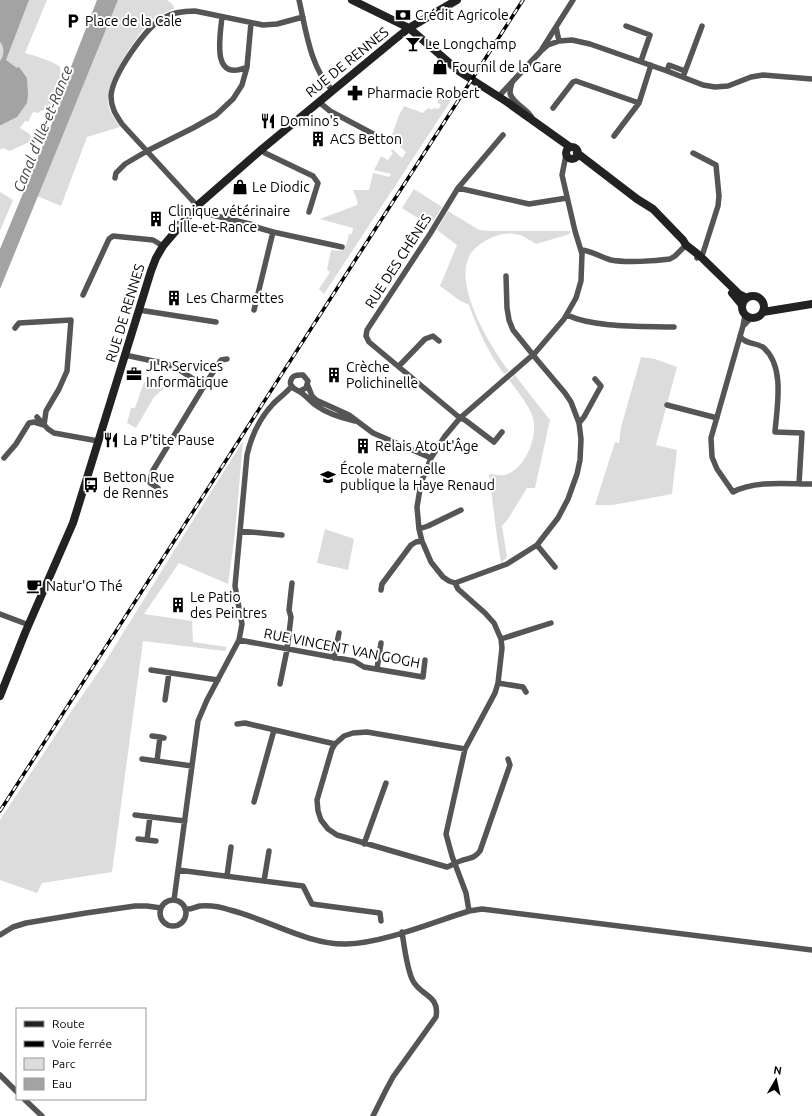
<svg xmlns="http://www.w3.org/2000/svg" width="812" height="1116" font-family="Ubuntu,sans-serif">
	<style>
		.green { fill: #dcdcdc }
		.water { fill: #a3a3a3 }
		.lines { fill: none; stroke-linecap: round; stroke-linejoin: round }
		.minor { stroke: #555; stroke-width: 5.5 }
		.secondary { stroke: #222; stroke-width: 8 }
		.rail-casing { stroke: #000; stroke-width: 3.5 }
		.rail { stroke: #fff; stroke-width: 2; stroke-dasharray: 6; stroke-linecap: butt }
		.labels { text-anchor: middle; stroke-width: 4; stroke-linejoin: round; paint-order: stroke }
		.poi-label { font-size: 14px; fill: #000; stroke: #fff; text-anchor: start }
		.street-label { font-size: 14px; fill: #000; stroke: #fff }
		.water-label { font-size: 15px; font-style: italic; fill: #444; stroke: #fff }
	</style>
	<rect width="100%" height="100%" fill="#fff"/>
	<path class="green" d="M 0,0 L 47,0 L 25,53 C 37,56 48,60 59,66 C 65,77 56,94 52,106 L 39,112 L 38,113 L 33,112 L 28,122 L 25,121 L 20,128 L 30,134 L 32,140 L 29,142 L 10,151 L 3,148 L 0,150 Z
		M 118,0 L 167,0 L 173,5 L 174,9 C 164,13 155,17 147,25 C 136,37 108,80 108,96 C 107,109 113,117 120,127 L 87,137 L 61,206 L 37,196 Z
		M 445,90 L 454,96 L 324,294 L 319,289 L 330,272 L 327,270 L 331,250 L 342,251 L 347,243 L 349,234 L 352,234 L 353,228 L 320,219 L 357,205 L 358,203 L 353,190 L 369,190 L 373,173 L 390,177 L 391,174 L 374,170 L 381,156 L 388,160 L 393,153 L 391,151 L 392,149 L 402,158 L 406,152 L 391,138 L 399,115 L 404,106 L 423,113 L 428,108 L 432,110 L 434,108 L 438,109 L 441,105 L 437,102 Z
		M 414,189 L 442,207 L 430,226 L 402,208 Z
		M 0,192 L 13,200 L 0,231 Z
		M 448,211 L 479,230 L 492,231 L 570,231 L 570,234 L 536,244 C 531,241 525,237 520,235 C 507,231 495,235 485,241 C 478,245 470,252 468,259 C 456,290 490,346 509,371 L 504,374 C 488,352 478,330 469,305 L 459,300 L 440,286 L 457,245 L 437,230 Z
		M 641,357 L 655,359 L 677,367 L 656,445 L 677,450 L 672,494 L 613,505 L 595,505 L 615,442 L 619,443 L 621,427 Z
		M 514,374 L 550,420 L 535,488 L 527,488 L 508,519 L 502,526 L 507,557 L 501,563 C 496,533 493,504 489,474 C 494,474 500,476 505,475 C 525,470 540,434 532,415 C 527,402 516,390 508,378 L 512,379 Z
		M 144,382 L 164,388 L 154,397 L 136,428 L 127,423 L 131,408 L 135,408 Z
		M 243,441 L 235,533 L 228,584 L 179,563 L 144,614 L 192,621 L 193,642 L 227,647 L 225,651 L 143,641 L 112,872 L 42,883 L 37,893 L 0,880 L 0,820 L 70,713 L 102,667 L 182,538 Z
		M 325,529 L 354,539 L 348,570 L 317,563 Z"/>
	<path class="water" d="M 0,0 L 29,0 L 6,60 L 17,68 L 19,67 L 27,78 L 28,94 L 27,103 L 17,117 L 1,125 L 0,125 L 0,61 C 4,56 5,47 0,42 Z
		M 97,0 L 118,0 L 0,289 L 0,249 L 64,94 L 64,85 Z"/>
	<g class="lines">
		<path class="minor" d="M 299,0 C 306,30 310,67 332,90
			M 222,17 C 220,37 211,83 247,67
			M 626,26 L 650,35 L 641,61
			M 556,27 L 559,41
			M 542,49 L 573,0
			M 667,71 L 669,65 L 685,71
			M 683,77 L 702,26
			M 512,83 C 511,86 510,90 510,93 C 513,105 528,108 532,118
			M 499,96 L 541,51 L 548,45 L 559,41 L 572,40 L 590,44 L 667,71 L 703,85 L 715,87 L 728,86 L 751,77 L 763,75 L 812,79
			M 319,102 L 330,111 L 379,137
			M 553,108 L 573,82 L 576,81 L 639,103
			M 614,136 L 639,103 L 651,65
			M 262,149 L 265,153 L 313,176 L 318,183 L 309,212
			M 693,153 L 716,165 L 719,196 L 718,206 L 703,253 L 697,258
			M 115,178 L 116,173 L 125,164 L 147,151 L 193,128 L 216,115 L 233,99 L 242,85 L 247,67 L 251,23
			M 458,188 L 503,135
			M 273,232 L 342,247
			M 581,250 C 593,251 600,257 611,260 C 626,263 655,261 670,259 L 675,256 L 686,245
			M 83,295 L 109,239 L 113,236 L 153,240 L 163,246
			M 139,310 L 216,322
			M 254,310 L 273,232 L 259,228 L 254,225 L 208,214 L 202,211 L 122,124 C 116,115 111,108 111,96 C 112,76 145,28 163,18 C 173,12 184,11 195,11 L 263,25 L 277,24 L 303,17
			M 567,315 C 594,328 643,326 674,327
			M 745,315 L 743,326 L 751,318
			M 743,326 L 711,438 L 712,457 L 717,469 L 733,492 C 755,480 788,484 812,484
			M 740,336 C 745,345 757,342 764,348 C 785,367 777,406 775,432 L 802,433 L 799,484
			M 125,355 L 167,364 L 178,369 L 204,386 L 152,472 L 150,483 L 158,488
			M 399,366 L 425,339 L 433,336 L 439,341
			M 204,386 L 221,360 L 227,359
			M 308,386 L 312,396 L 316,400 L 349,415 L 373,433 L 431,458
			M 300,391 L 306,388 L 308,381 L 303,375 C 299,375 295,374 292,378 C 287,386 295,389 300,392 C 305,394 311,403 317,406 C 328,414 342,418 355,421
			M 667,405 L 717,418
			M 37,417 L 48,429 L 54,433 L 98,441
			M 579,423 L 584,417 L 601,386 L 595,379
			M 502,432 L 494,442 L 465,420 L 460,418 L 369,342 L 366,336 L 367,330 L 430,234 L 458,188 L 529,204 L 567,198
			M 4,458 L 16,444 L 29,423 L 34,422 L 44,425 L 46,411 L 59,389 L 67,371 L 71,320 L 19,323 L 15,328
			M 419,529 L 428,526 L 461,510
			M 240,531 L 282,535
			M 537,545 L 555,567
			M 455,583 L 507,564 L 537,545 L 558,518 L 568,499 L 577,474 L 580,460 L 581,439 L 579,423 L 571,402 L 565,393 L 538,361 L 513,330 L 509,320 L 507,308 L 506,276
			M 381,590 L 382,584 L 411,545 L 416,542 L 422,541
			M 0,614 L 29,625
			M 501,639 L 551,623
			M 239,640 L 354,661 L 364,667 L 423,677 L 425,660
			M 334,658 L 339,633
			M 377,669 L 381,643
			M 151,670 L 218,680
			M 498,683 L 523,687 L 526,692
			M 280,684 L 287,650 L 291,617 L 289,610 L 292,583
			M 165,700 L 169,673
			M 237,724 L 245,723 L 335,744
			M 152,736 L 160,737
			M 465,749 L 367,732 L 353,733 L 344,736 L 335,744 L 332,749 L 317,800 L 318,811 L 321,820 L 328,829 L 337,835 L 447,867 C 452,865 457,862 463,860 C 470,858 475,858 480,851 L 510,765 L 508,759
			M 142,759 L 192,766
			M 157,761 L 160,737 L 164,738
			M 254,802 L 274,730
			M 135,815 L 185,821
			M 138,839 L 147,840 L 150,817
			M 147,840 L 156,841
			M 364,844 L 386,783
			M 178,870 L 303,886 L 312,904 L 380,913 L 381,921
			M 227,876 L 231,847
			M 264,881 L 269,851
			M160 913a13 13 0 1 1 26 0a13 13 0 1 1-26 0Z
			M 174,900 L 198,721 L 207,700 L 239,640 L 242,624 L 235,586 L 247,455 C 251,437 260,418 273,404 C 279,398 286,393 292,386
			M 185,909 C 191,910 195,907 200,906 C 210,905 221,907 230,910 C 267,919 308,945 346,944 C 384,943 433,922 469,911 L 482,909 L 812,950
			M 469,911 L 466,893 L 452,856 L 446,834 L 465,749 L 495,693 L 498,683 L 502,648 L 501,639 L 494,623 L 485,613 L 458,589 L 455,583 L 449,581 L 443,577 L 431,562 L 422,541 L 419,529 L 417,507 L 421,483 L 431,458 L 445,436 L 460,418 L 535,353 L 564,319 L 576,298 L 581,281 L 582,254 L 575,231 L 562,175 L 566,155
			M 0,935 L 13,927 L 26,923 L 86,913 L 135,906 L 147,906 L 161,908
			M 0,1075 L 17,1092
			M 24,1099 L 42,1116
			M 373,1116 L 386,1090 L 393,1077 L 436,1017 C 440,995 421,996 413,981 C 407,970 404,945 402,932"/>
		<path class="secondary" d="M 352,0 L 409,28 L 460,72 L 507,102 L 570,147
			M566 153a6 6 0 1 1 12 0a6 6 0 1 1-12 0Z
			M 577,153 L 637,199 L 653,209 L 683,240 L 686,245 L 700,256 L 739,294 L 747,298
			M 732,293 L 742,305
			M742 307a11 11 0 1 1 22 0a11 11 0 1 1-22 0Z
			M 763,312 L 812,304
			M 0,696 L 25,633 L 73,523 L 151,271 L 156,258 L 163,246 L 198,205 L 262,149 L 394,40 L 409,28 L 457,0"/>
		<g class="rail-casing">
			<path id="rail" d="M 0,811 L 523,0"/>
		</g>
		<use href="#rail" class="rail"/>
	</g>
	<defs>
		<g id="bank-bare" transform="scale(1.2)"><path d="M-6-4H6V4H-6ZM0-2.3a2.3 2.3 0 1 0 0 4.6a2.3 2.3 0 1 0 0-4.6Z" fill="#000" stroke="#fff" stroke-width="2.5" paint-order="stroke"/></g>
		<g id="parking-bare" transform="scale(1.2)"><path d="M-3.5-5.5H1a3.5 3.5 0 0 1 0 7H-1V5.5H-3.5ZM-1-3.4V-.6H.8a1.4 1.4 0 0 0 0-2.8Z" fill="#000" stroke="#fff" stroke-width="2.5" paint-order="stroke"/></g>
		<g id="bar-bare" transform="scale(1.2)"><path d="M-6-5H6L.8 .8V4.5H3.5V6h-7V4.5H-.8V.8Z" fill="#000" stroke="#fff" stroke-width="2.5" paint-order="stroke"/></g>
		<g id="shop-bare" transform="scale(1.2)"><path d="M-5-2.5h2.3a2.7 3.5 0 0 1 5.4 0H5L5.5 6h-11ZM-1.5-2.5h3a1.5 2.3 0 0 0-3 0Z" fill="#000" stroke="#fff" stroke-width="2.5" paint-order="stroke"/></g>
		<g id="pharmacy-bare" transform="scale(1.2)"><path d="M-2-6h4v4h4v4h-4v4h-4v-4h-4v-4h4Z" fill="#000" stroke="#fff" stroke-width="2.5" paint-order="stroke"/></g>
		<g id="restaurant-bare" transform="scale(1.2)"><path d="M-5-6h1v4h1v-4h1v4h1v-4h1v5L-1.5 .5V6h-2V.5L-5-1ZM5-6V6H3V1.5H1.5Q1.5-4 5-6Z" fill="#000" stroke="#fff" stroke-width="2.5" paint-order="stroke"/></g>
		<g id="building-bare" transform="scale(1.2)"><path d="M-4-6H4V6H1V3H-1V6H-4ZM-2.5-4.3h1.7v1.8h-1.7ZM.8-4.3h1.7v1.8H.8ZM-2.5-1h1.7V.8h-1.7ZM.8-1h1.7V.8H.8Z" fill="#000" stroke="#fff" stroke-width="2.5" paint-order="stroke"/></g>
		<g id="office-bare" transform="scale(1.2)"><path d="M-6-3h4V-5.5h4V-3h4V5H-6ZM-1-4.5V-3h2v-1.5ZM-6 0V1H6V0Z" fill="#000" stroke="#fff" stroke-width="2.5" paint-order="stroke"/></g>
		<g id="school-bare" transform="scale(1.2)"><path d="M0-5L7-2L0 1L-7-2ZM-4 1L0 2.5L4 1V4Q0 6-4 4Z" fill="#000" stroke="#fff" stroke-width="2.5" paint-order="stroke"/></g>
		<g id="bus-bare" transform="scale(1.2)"><path d="M-5-6H5V4H4V6H2V4H-2V6H-4V4H-5ZM-3.5-4V0h7V-4ZM-3.5 1.2v1.5H-2V1.2ZM2 1.2v1.5H3.5V1.2Z" fill="#000" stroke="#fff" stroke-width="2.5" paint-order="stroke"/></g>
		<g id="cafe-bare" transform="scale(1.2)"><path d="M-5.5-4.5H6V0H3Q3 3.5 0 3.5H-2.5Q-5.5 3.5-5.5 0ZM3-3.2v2h1.7v-2ZM-6 4.5H4V6H-6Z" fill="#000" stroke="#fff" stroke-width="2.5" paint-order="stroke"/></g>
	</defs>
	<g fill-rule="evenodd">
		<use href="#bank-bare" x="403" y="15"/>
		<use href="#parking-bare" x="73" y="21"/>
		<use href="#bar-bare" x="413" y="44"/>
		<use href="#shop-bare" x="440" y="67"/>
		<use href="#pharmacy-bare" x="355" y="93"/>
		<use href="#restaurant-bare" x="268" y="121"/>
		<use href="#building-bare" x="318" y="139"/>
		<use href="#shop-bare" x="240" y="187"/>
		<use href="#building-bare" x="156" y="219"/>
		<use href="#building-bare" x="174" y="298"/>
		<use href="#office-bare" x="134" y="374"/>
		<use href="#building-bare" x="334" y="375"/>
		<use href="#restaurant-bare" x="111" y="440"/>
		<use href="#building-bare" x="363" y="446"/>
		<use href="#school-bare" x="328" y="477"/>
		<use href="#bus-bare" x="91" y="485"/>
		<use href="#cafe-bare" x="34" y="586"/>
		<use href="#building-bare" x="178" y="605"/>
	</g>
	<g class="labels">
		<g class="poi-label">
			<text x="415" y="20">Crédit Agricole</text>
			<text x="85" y="26">Place de la Cale</text>
			<text x="425" y="49">Le Longchamp</text>
			<text x="452" y="72">Fournil de la Gare</text>
			<text x="367" y="98">Pharmacie Robert</text>
			<text x="280" y="126">Domino's</text>
			<text x="330" y="144">ACS Betton</text>
			<text x="252" y="192">Le Diodic</text>
			<text x="168" y="216">Clinique vétérinaire<tspan x="168" dy="16">d'Ille-et-Rance</tspan></text>
			<text x="186" y="303">Les Charmettes</text>
			<text x="146" y="371">JLR Services<tspan x="146" dy="16">Informatique</tspan></text>
			<text x="346" y="372">Crèche<tspan x="346" dy="16">Polichinelle</tspan></text>
			<text x="123" y="445">La P'tite Pause</text>
			<text x="375" y="451">Relais Atout'Âge</text>
			<text x="340" y="474">École maternelle<tspan x="340" dy="16">publique la Haye Renaud</tspan></text>
			<text x="103" y="482">Betton Rue<tspan x="103" dy="16">de Rennes</tspan></text>
			<text x="46" y="591">Natur'O Thé</text>
			<text x="190" y="602">Le Patio<tspan x="190" dy="16">des Peintres</tspan></text>
		</g>
		<g class="street-label">
			<text transform="translate(347 62) rotate(-39)" y="5">RUE DE RENNES</text>
			<text transform="translate(398 261) rotate(-57)" y="5">RUE DES CHÊNES</text>
			<text transform="translate(125 313) rotate(-73)" y="5">RUE DE RENNES</text>
			<text transform="translate(342 648) rotate(11)" y="5">RUE VINCENT VAN GOGH</text>
		</g>
		<g class="water-label">
			<text transform="translate(43 129) rotate(-68)" y="5">Canal d'Ille-et-Rance</text>
		</g>
	</g>
	<rect x="16" y="1008" width="130" height="92" fill="#ffffff" stroke="#999999"/>
	<rect x="24" y="1021" width="20" height="6" fill="#222222" stroke="#999999"/>
	<text x="52" y="1028" font-size="12" fill="#000000">Route</text>
	<rect x="24" y="1041" width="20" height="6" fill="#000000" stroke="#999999"/>
	<text x="52" y="1048" font-size="12" fill="#000000">Voie ferrée</text>
	<rect x="24" y="1058" width="20" height="12" fill="#dcdcdc" stroke="#999999"/>
	<text x="52" y="1068" font-size="12" fill="#000000">Parc</text>
	<rect x="24" y="1078" width="20" height="12" fill="#a3a3a3" stroke="#999999"/>
	<text x="52" y="1088" font-size="12" fill="#000000">Eau</text>
	<g transform="translate(776 1080) rotate(9)" stroke="#ffffff" stroke-width="3" paint-order="stroke">
	<path d="M0-3L7 15L0 10L-7 15Z" fill="#000000"/>
	<text y="-6" font-size="11" font-weight="bold" text-anchor="middle" fill="#000000">N</text>
	</g>
</svg>
